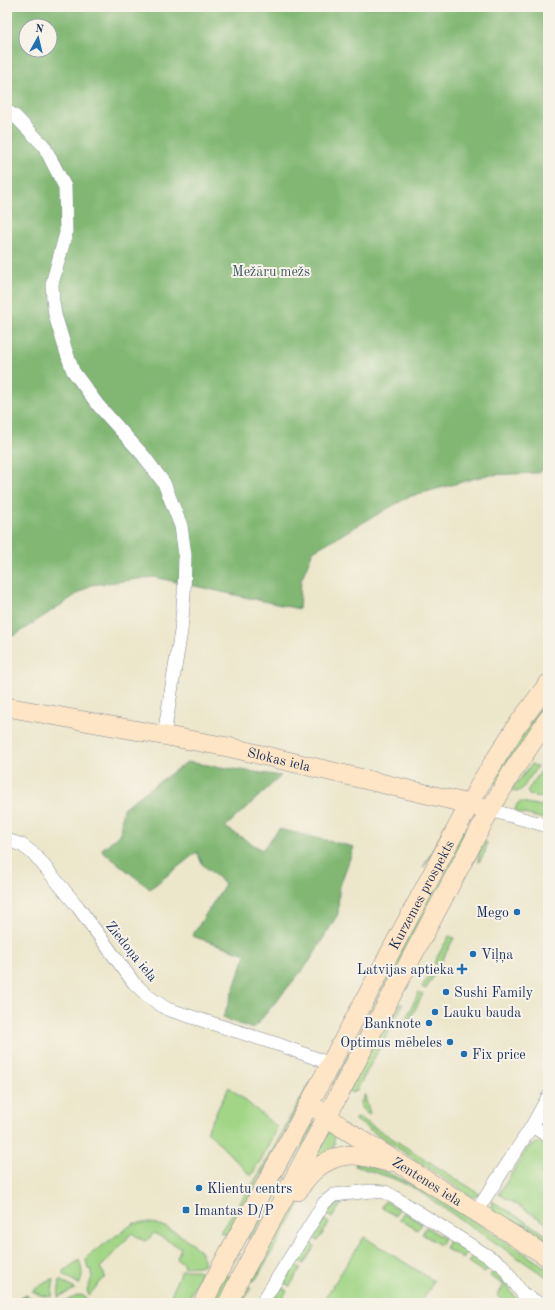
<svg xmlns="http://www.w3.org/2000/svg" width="555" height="1310" font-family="'Old Standard TT',serif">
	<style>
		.green { fill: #a2d686; stroke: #5e8272 }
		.forest { fill: #81b773; stroke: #4e7368; fill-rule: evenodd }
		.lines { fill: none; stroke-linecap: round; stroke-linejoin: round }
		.street-casing { stroke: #848a94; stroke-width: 14 }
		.secondary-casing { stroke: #848a94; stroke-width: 20 }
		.street { stroke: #fff; stroke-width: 13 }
		.secondary { stroke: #fde5c5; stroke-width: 19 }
		.poi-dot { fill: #1f6fb2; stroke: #f7f3e8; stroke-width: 1.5 }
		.labels { text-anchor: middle; stroke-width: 4; stroke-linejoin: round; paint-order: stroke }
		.park-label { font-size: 14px; fill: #3d5968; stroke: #f7f3e8 }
		.street-label { font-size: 14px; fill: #1b2f5e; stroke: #f7f3e8 }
		.poi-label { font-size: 14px; fill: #1b2f5e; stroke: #f7f3e8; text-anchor: start }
	</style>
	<rect width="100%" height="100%" fill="#f7f3e8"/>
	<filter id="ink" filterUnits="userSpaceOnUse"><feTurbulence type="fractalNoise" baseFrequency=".025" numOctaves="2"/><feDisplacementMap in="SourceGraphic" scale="8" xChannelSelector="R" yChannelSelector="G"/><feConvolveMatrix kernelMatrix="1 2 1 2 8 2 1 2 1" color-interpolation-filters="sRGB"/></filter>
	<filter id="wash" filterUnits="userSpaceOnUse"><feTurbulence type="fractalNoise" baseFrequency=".012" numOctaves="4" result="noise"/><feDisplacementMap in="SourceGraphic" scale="16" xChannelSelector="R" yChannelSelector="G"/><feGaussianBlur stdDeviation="0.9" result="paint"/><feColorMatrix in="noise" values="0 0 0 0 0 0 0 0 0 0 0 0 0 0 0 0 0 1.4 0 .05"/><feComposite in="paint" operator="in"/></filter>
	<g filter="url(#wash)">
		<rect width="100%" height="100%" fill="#ece6ca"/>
		<path class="green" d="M 548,696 L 548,709 L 519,750 L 498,785 L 491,780 Z
			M 548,761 L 548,767 L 543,775 L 548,779 L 548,798 L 529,795 L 527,791 Z
			M 532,764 L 537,767 L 522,789 L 517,792 L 511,790 Z
			M 521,802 L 548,807 L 548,820 L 516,812 L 515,809 L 518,803 Z
			M 447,823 L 450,823 L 442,841 L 423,868 Z
			M 463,829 L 471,834 L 337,1086 L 333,1084 L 364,1025 L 374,1002 Z
			M 482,840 L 487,843 L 485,852 L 479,862 L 478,862 L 479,847 Z
			M 449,936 L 454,938 L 439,966 L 434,963 Z
			M 432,970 L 436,972 L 426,989 L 422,987 Z
			M 419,992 L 423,994 L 406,1027 L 403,1025 Z
			M 394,1004 L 403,1004 L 357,1090 L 352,1093 L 349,1091 Z
			M 313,1080 L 228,1236 L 220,1232 L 259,1174 L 310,1082 Z
			M 229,1087 L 277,1127 L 262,1158 L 251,1176 L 207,1131 Z
			M 364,1095 L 365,1095 L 366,1101 L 370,1113 L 369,1115 C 359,1108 359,1106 364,1095 Z
			M 360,1118 L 480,1194 L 475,1197 L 470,1196 L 354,1119 Z
			M 316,1122 L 252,1237 L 246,1239 L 307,1127 Z
			M 329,1132 L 335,1135 L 333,1153 L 312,1160 Z
			M 540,1142 L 548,1147 L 548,1162 L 540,1175 L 548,1180 L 548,1224 L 499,1194 L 528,1147 Z
			M 356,1163 C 386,1169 413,1185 439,1200 C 477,1222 512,1245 548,1269 L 548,1278 L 414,1188 L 392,1178 L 355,1166 Z
			M 335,1164 L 336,1168 L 327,1171 L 319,1176 L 308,1190 L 256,1279 L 252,1281 L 248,1278 L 252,1269 L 277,1236 L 306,1185 Z
			M 385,1201 L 399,1209 L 395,1216 L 381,1207 Z
			M 492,1201 L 545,1234 L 546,1240 L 517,1227 L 495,1213 L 491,1207 Z
			M 339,1203 L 341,1204 L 332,1218 L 327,1215 L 332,1207 Z
			M 404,1212 L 422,1224 L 417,1230 L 399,1219 Z
			M 324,1220 L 329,1223 L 318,1241 L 313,1238 Z
			M 134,1223 C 143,1223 154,1222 162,1226 C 174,1230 207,1249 204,1264 L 199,1266 L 183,1267 L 184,1263 L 178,1260 L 177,1257 L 181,1248 L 154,1233 L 149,1239 L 144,1241 L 132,1233 L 100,1268 L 104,1274 L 105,1277 L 89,1295 L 87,1291 L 92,1277 L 92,1270 L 88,1269 L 86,1260 L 88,1256 Z
			M 426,1227 L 444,1238 L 440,1245 L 422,1234 Z
			M 364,1237 L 434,1281 L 421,1303 L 336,1303 L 325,1298 Z
			M 449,1241 L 467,1252 L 463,1259 L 445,1248 Z
			M 310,1242 L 315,1246 L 304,1264 L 298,1260 Z
			M 473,1255 L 490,1266 L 485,1273 L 468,1262 Z
			M 79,1260 C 82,1269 84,1276 79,1284 L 63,1274 L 65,1270 Z
			M 295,1265 L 301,1268 L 290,1286 L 284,1283 Z
			M 495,1269 L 516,1298 L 513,1303 L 507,1303 L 497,1296 L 504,1285 L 490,1276 Z
			M 181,1270 L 197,1270 L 201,1272 L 187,1303 L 168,1303 Z
			M 225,1274 L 232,1278 L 220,1303 L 211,1303 Z
			M 54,1279 L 53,1285 L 52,1297 L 40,1295 L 32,1291 L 50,1280 Z
			M 60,1280 L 75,1289 L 58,1297 Z
			M 245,1284 L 250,1288 L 250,1290 L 243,1303 L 237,1303 Z
			M 281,1287 L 287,1291 L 279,1303 L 275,1303 L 275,1296 Z
			M 80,1295 L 84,1296 L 91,1303 L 88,1303 L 85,1301 L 83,1303 L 60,1303 Z"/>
		<path class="forest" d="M 7,7 L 548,7 L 548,466 L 538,473 L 487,475 L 408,497 L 313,551 L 301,580 L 299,609 L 154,577 L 91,585 L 15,635 L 7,637 ZM 26,26 L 50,26 L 50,50 L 26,50 Z
			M 187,762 L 281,776 L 225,827 L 262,850 L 279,829 L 354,847 L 339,888 L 338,914 L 309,962 L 253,1029 L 223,1018 L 246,954 L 192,936 L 225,884 L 202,864 L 197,852 L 150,889 L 101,850 L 120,834 L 123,808 Z
			M 26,1295 L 33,1300 L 33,1303 L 13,1303 Z"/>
	</g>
	<g filter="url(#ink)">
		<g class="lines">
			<g class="street-casing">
				<path id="street" d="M 7,111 L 16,117 L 44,146 L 65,187 L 66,233 L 52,284 L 53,300 L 55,315 L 66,351 L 73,371 L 98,405 L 143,455 L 164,483 L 181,526 L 185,555 L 184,594 L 181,631 L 164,735
					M 490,810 L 548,826
					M 7,840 L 22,845 L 35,855 L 78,907 L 134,983 L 149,997 L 167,1009 L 280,1045 L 331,1064
					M 532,1126 L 548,1136
					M 476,1212 L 532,1126 L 548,1097
					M 262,1303 L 324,1203 L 334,1195 L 371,1191 L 385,1192 L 394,1197 L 502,1265 L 522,1293 L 538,1303"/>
			</g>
			<g class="secondary-casing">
				<g id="secondary">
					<path id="s1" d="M 7,707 L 228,747 L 456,801 L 481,808"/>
					<path id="s2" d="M 317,1109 L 343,1128 L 548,1257"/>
					<path d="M 298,1191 C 310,1170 330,1154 355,1155 C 366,1156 378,1160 389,1162"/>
					<path id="s3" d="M 203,1303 L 221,1267 L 309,1104 L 483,779 L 516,727 L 548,684"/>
					<path d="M 228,1303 L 240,1278 L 281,1203 L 490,810 L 512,772 L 548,719"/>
				</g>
			</g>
			<use href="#street" class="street"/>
			<use href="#secondary" class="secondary"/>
		</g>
	</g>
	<g class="poi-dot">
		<circle cx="517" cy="912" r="4"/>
		<circle cx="473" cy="954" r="4"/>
		<path d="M460 963h4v4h4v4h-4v4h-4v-4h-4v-4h4z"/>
		<circle cx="446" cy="992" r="4"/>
		<circle cx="435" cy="1012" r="4"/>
		<circle cx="429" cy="1023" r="4"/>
		<circle cx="450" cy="1042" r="4"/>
		<circle cx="464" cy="1054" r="4"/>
		<circle cx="199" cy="1188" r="4"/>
		<rect x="182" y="1206" width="8" height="8" rx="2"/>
	</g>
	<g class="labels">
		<g class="park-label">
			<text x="271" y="276">Mežāru mežs</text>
		</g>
		<g class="street-label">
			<text dy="5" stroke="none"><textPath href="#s1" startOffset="277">Slokas iela</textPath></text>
			<text dy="5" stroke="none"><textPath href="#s3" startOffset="463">Kurzemes prospekts</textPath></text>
			<text transform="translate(132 951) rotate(51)" y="5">Ziedoņa iela</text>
			<text dy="5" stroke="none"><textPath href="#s2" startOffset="132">Zentenes iela</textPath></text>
		</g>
		<g class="poi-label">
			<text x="509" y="917" text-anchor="end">Mego</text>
			<text x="481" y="959">Viļņa</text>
			<text x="454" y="974" text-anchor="end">Latvijas aptieka</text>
			<text x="454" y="997">Sushi Family</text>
			<text x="443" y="1017">Lauku bauda</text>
			<text x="421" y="1028" text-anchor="end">Banknote</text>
			<text x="442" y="1047" text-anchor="end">Optimus mēbeles</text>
			<text x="472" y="1059">Fix price</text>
			<text x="207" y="1193">Klientu centrs</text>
			<text x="194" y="1215">Imantas D/P</text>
		</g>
	</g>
	<rect width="555" height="1310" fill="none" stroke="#f7f3e8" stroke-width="24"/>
	<g transform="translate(38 38) rotate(8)"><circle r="19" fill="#f7f3e8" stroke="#9fa5b1"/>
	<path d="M0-3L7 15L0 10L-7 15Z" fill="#1f6fb2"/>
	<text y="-6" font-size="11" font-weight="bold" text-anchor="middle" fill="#1b2f5e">N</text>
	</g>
</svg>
